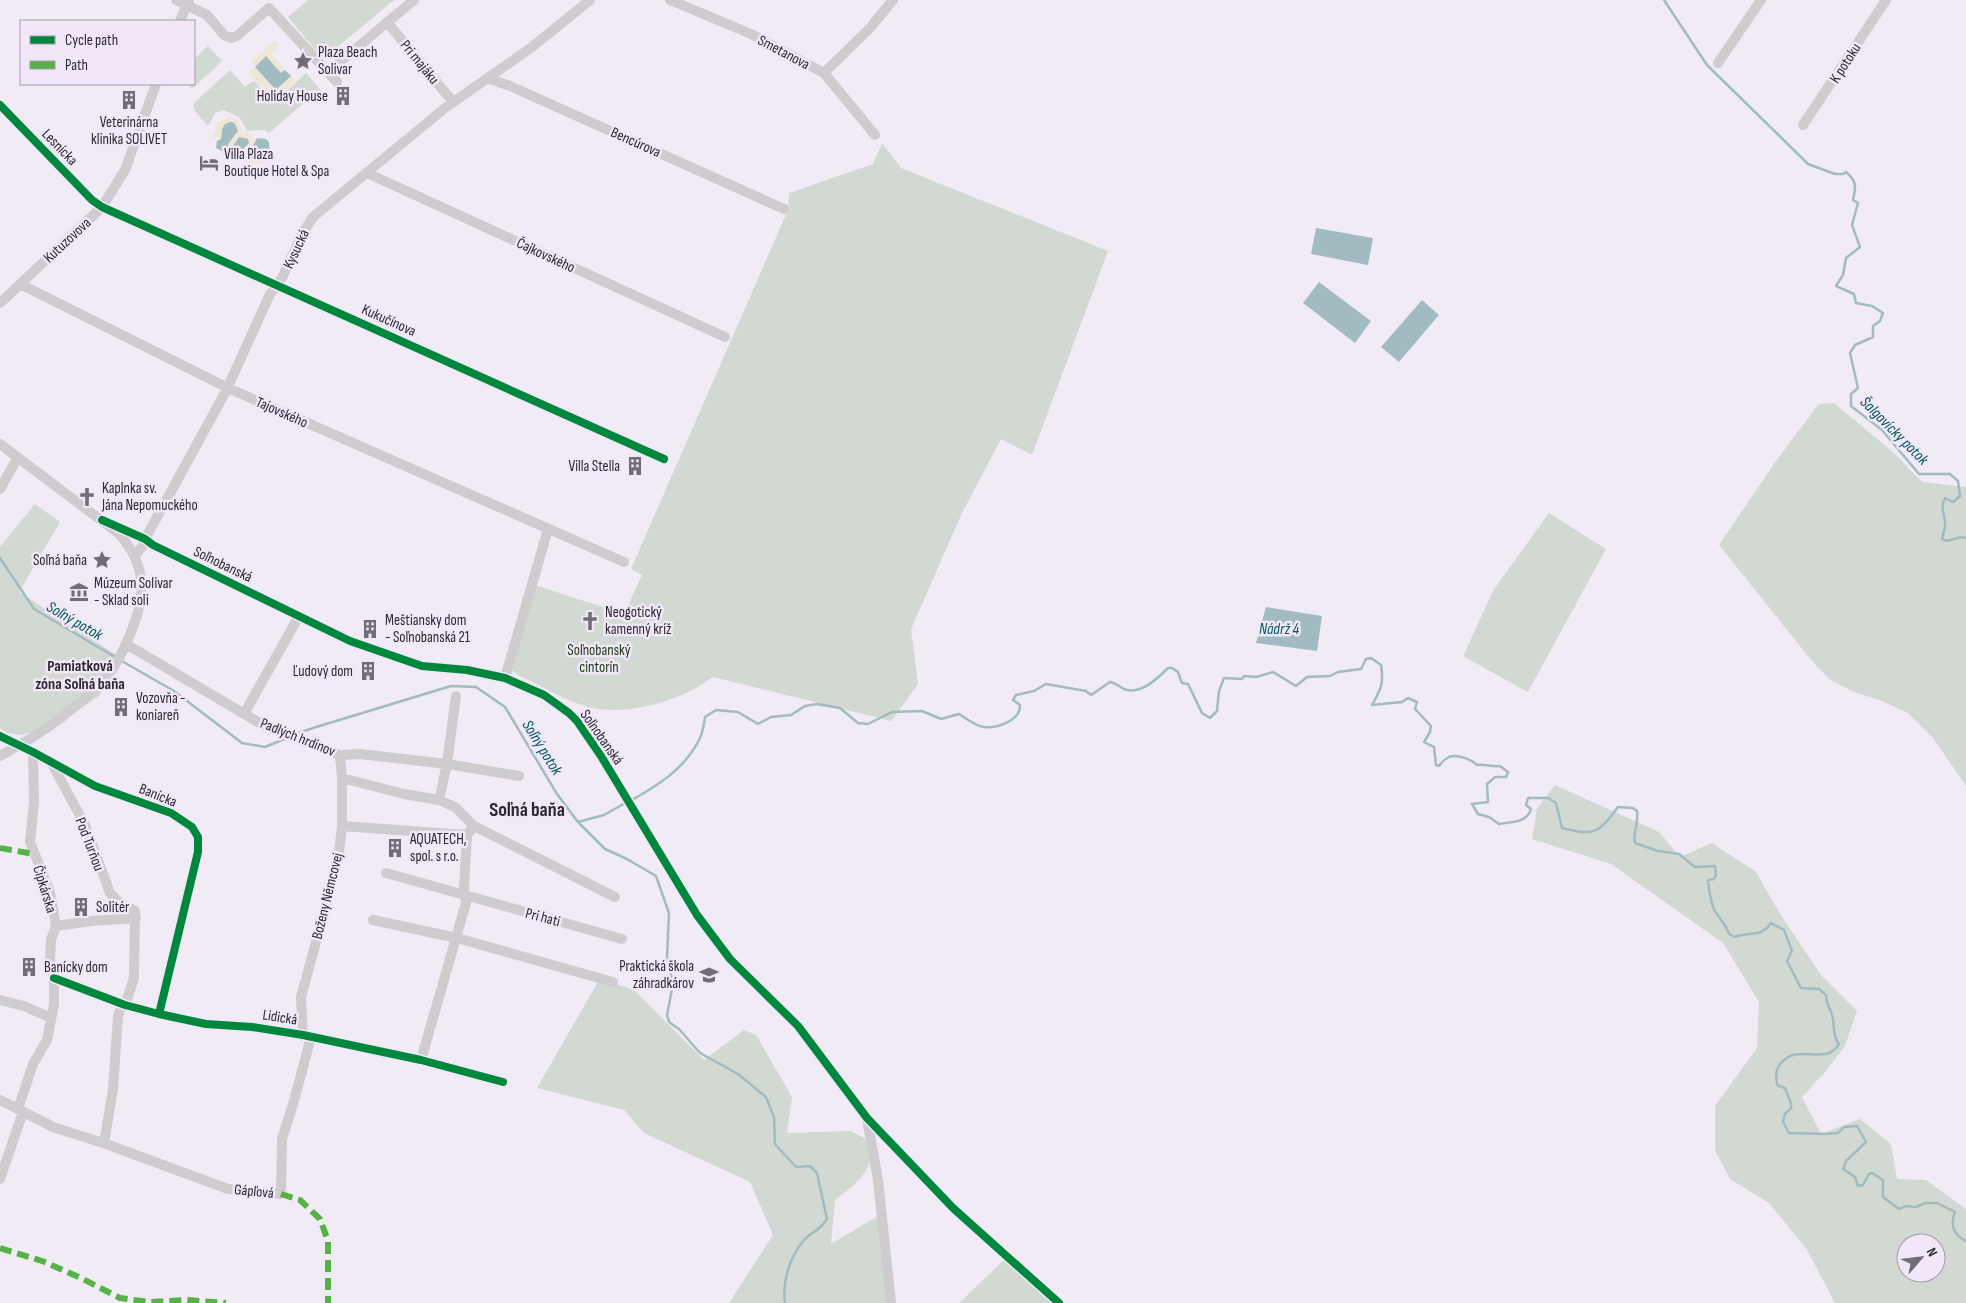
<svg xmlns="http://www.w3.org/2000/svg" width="1966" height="1303" font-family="'Sofia Sans Condensed',sans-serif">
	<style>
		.green { fill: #d2d9d2; fill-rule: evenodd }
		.sand { fill: #eee6d6 }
		.water { fill: #a2bbc0 }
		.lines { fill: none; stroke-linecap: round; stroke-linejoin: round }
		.stream { stroke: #a2bbc0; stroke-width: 2.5 }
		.minor { stroke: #cecccf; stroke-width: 10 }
		.quiet { stroke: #56b246; stroke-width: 6; stroke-dasharray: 12 6; stroke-linecap: butt }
		.cycleway-casing { stroke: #f1e7f9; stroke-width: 11 }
		.cycleway { stroke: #00873e; stroke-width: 8 }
		.labels { text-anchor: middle; stroke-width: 5; stroke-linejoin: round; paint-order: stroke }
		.poi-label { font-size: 15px; fill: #2c292f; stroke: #f1e7f9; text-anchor: start }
		.street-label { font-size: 15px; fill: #2c292f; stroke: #f1e7f9 }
		.park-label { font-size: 15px; fill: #1d3912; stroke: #f1e7f9 }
		.water-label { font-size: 16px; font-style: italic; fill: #00595c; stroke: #f1e7f9 }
		.neighbourhood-label { font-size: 16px; font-weight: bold; fill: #2c292f; stroke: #f1e7f9 }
		.district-label { font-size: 20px; font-weight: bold; fill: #2c292f; stroke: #f1e7f9 }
	</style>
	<rect width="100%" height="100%" fill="#f0ebf5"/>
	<path class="green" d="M 308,0 L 394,0 L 323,59 L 288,17 Z
		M 208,46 L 222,61 L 192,89 L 188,84 L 194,84 L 194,59 Z
		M 230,70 L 245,87 L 251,82 L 255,82 L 274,103 L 306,73 L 323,93 L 306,101 L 269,133 L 264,130 L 247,131 L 239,117 L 224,110 L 215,113 L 210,124 L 207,125 L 194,110 L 193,104 Z
		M 882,143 L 901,168 L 1108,251 L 1032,455 L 1001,439 L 962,513 L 911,629 L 918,684 L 891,721 L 713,677 C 704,682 696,689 686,693 C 658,706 615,716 585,706 C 564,700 538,684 518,675 L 512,670 L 535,585 L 624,614 L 642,575 L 631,569 L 788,210 L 789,193 L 873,164 Z
		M 1834,403 L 1894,453 L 1922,482 L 1966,487 L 1966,786 L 1933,738 L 1908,713 L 1882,701 L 1854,692 L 1830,680 L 1812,661 L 1719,545 L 1776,461 L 1819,404 Z
		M 35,504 L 60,522 L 19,592 L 121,658 L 100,695 L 56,726 L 21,735 L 7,733 L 0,728 L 0,547 Z
		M 1549,513 L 1606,549 L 1528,692 L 1463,656 L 1494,589 Z
		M 1555,785 L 1659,832 L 1680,857 L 1712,843 L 1756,872 L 1782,917 L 1821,975 L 1857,1011 L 1845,1046 L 1825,1072 L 1802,1097 L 1821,1134 L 1860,1119 L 1891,1144 L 1897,1179 L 1926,1180 L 1966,1209 L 1966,1303 L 1835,1303 L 1806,1248 L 1769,1203 L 1730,1179 L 1715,1150 L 1715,1106 L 1757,1048 L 1759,1002 L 1723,943 L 1611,864 L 1532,839 L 1537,809 ZM 1906,1243 L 1936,1243 L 1936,1273 L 1906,1273 Z
		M 599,980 L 633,989 L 704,1060 L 744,1030 L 756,1035 L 792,1097 L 787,1133 L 851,1131 L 871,1142 C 875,1172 856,1183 835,1200 L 831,1244 L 883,1213 L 891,1303 L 729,1303 L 773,1235 L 750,1182 L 644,1133 L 624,1110 L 537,1088 Z
		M 1007,1257 L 1059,1303 L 959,1303 Z"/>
	<path class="sand" d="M 275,40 L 280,45 L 270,53 L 285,70 L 281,73 L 266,57 L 255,66 L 251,61 Z
		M 255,67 L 276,90 L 291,76 L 295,81 L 274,101 L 248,73 Z
		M 229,117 C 240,119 237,124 243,131 C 246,134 251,134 255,138 L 248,154 L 249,158 L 264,157 L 270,153 L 274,155 C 267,167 252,164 241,160 L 242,151 L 247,146 L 229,152 C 227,143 229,139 237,134 L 228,123 L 222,127 L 221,139 L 212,137 L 215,131 L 217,123 Z"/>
	<path class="water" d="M 266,56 L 281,73 L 285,70 L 291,76 L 276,90 L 255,67 Z
		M 232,122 L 235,124 L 238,131 L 228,144 L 229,152 L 239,137 L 248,139 L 249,143 L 244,148 L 241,160 L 216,148 L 217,141 L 221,139 C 223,131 220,123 232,122 Z
		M 257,138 L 266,139 L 269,142 L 270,152 L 262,157 L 251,158 L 249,153 Z
		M 1316,228 L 1373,238 L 1368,265 L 1311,254 Z
		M 1319,282 L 1371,321 L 1355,343 L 1303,303 Z
		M 1422,300 L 1439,315 L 1399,362 L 1381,347 Z
		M 1266,607 L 1322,616 L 1317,651 L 1256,643 Z"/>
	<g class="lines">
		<path class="stream" d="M 1664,0 L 1707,65 L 1808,164 L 1835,174 L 1843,174 L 1846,172 C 1857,181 1856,187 1853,200 L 1858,203 L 1852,225 L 1860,247 L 1846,258 L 1843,275 L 1836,286 L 1854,294 L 1856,303 L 1872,306 L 1883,313 L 1880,321 L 1873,326 L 1873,337 L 1855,345 L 1850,353 L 1858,388 L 1851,394 L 1851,406 L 1882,430 L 1919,474 L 1950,474 L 1958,481 L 1960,496 L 1953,502 L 1945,498 C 1940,508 1944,512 1945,522 C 1946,527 1943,534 1942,539 L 1947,541 L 1961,537 L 1966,538
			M 0,558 L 34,609 L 115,657
			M 120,660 L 174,691 L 242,743 L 265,747 L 287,738
			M 296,734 L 313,728 L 451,686 L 476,687 L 505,707 L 557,794 L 578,822 L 605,849 L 627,859 L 656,876 L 669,913 L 667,958 L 673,984 L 667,1015 L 669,1022 L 679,1029 L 700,1053 L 738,1074 L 766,1097 L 774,1117 L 775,1144 L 796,1167 L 810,1166 L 817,1173 L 827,1219 C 819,1232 812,1231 804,1240 C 790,1256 782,1282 785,1303
			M 632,800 C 660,784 684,769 699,740 C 703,733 704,724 705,717 L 716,710 L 738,712 L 758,724 L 771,717 L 791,715 L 805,706 L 817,704 L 840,708 L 858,723 L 868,724 L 892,712 L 922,711 L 941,719 L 959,714 C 965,718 973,724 980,726 C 993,731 1021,721 1020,705 L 1013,700 L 1016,695 L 1034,691 L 1046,684 L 1086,691 L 1091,695 L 1110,682 C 1117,683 1121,689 1127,690 C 1143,693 1158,678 1168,668 L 1172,668 L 1178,672 L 1182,683 L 1188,684 L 1202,713 L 1210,718 L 1217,711 L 1219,691 L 1224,678 L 1242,679 L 1244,676 L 1256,677 L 1273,672 L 1296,686 L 1307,677 L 1330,676 L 1338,672 L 1361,669 L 1366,659 L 1371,658 L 1381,665 C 1384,684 1381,689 1372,705 L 1402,702 L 1408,698 L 1417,702 L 1415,709 L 1431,726 L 1430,732 L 1424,742 L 1434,747 L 1436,765 L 1439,766 C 1441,763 1445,759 1449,757 C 1457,754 1471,759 1477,765 C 1486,764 1490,767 1500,766 L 1508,772 L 1506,777 L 1495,777 L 1487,784 L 1488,802 L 1472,804 L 1478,814 L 1489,817 L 1499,824 C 1511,822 1527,823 1531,809 L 1526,805 L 1528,798 L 1548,798 L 1556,803 L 1562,828 C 1594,836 1598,834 1618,807 L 1633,808 L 1637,811 C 1639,825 1632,832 1635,843 L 1658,851 L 1679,854 L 1695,867 L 1715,866 L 1716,875 L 1714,879 L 1708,880 C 1708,886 1712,907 1715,911 C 1720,920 1726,924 1729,934 L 1735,937 C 1750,931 1761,938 1771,923 L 1784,930 L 1792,951 L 1787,961 L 1801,988 L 1819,989 L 1826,995 C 1826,1005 1830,1007 1832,1015 C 1835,1025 1832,1036 1839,1044 C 1825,1067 1799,1042 1781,1063 C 1775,1070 1776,1076 1777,1085 L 1785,1088 L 1791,1103 L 1791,1108 L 1785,1114 L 1783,1122 L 1789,1133 L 1825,1134 L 1838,1133 L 1844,1127 L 1857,1126 L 1866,1142 L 1846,1161 L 1843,1169 L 1855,1177 L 1858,1186 L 1863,1185 L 1869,1174 L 1872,1173 L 1883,1180 L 1883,1197 L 1899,1209 L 1906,1206 L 1916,1207 L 1925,1203 L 1937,1203 L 1955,1212 C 1950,1224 1953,1235 1966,1241
			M 578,822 L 604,815 L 627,802"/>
		<path class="minor" d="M 176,0 L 207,15 L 224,35 L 231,38 L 237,36 L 269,8 L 337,82
			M 670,0 L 751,34 L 824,73 L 875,135
			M 180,21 L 189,0
			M 387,22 L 453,102
			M 1718,63 L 1761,0
			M 328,72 L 414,0
			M 824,73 L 870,28 L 893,0
			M 487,78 L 510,86 L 784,209
			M 0,105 L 92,200 L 102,207 L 664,459
			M 1803,125 L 1886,0
			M 367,173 L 725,337
			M 20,284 L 228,388 L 624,562
			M 0,303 L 102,207 L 125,170 L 156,84
			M 0,444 L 118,533 C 149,566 146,600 128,639 C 123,651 116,666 107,676 C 78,708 38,736 0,756
			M 0,489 L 18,457
			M 102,520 L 145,539 L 153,545 L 350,641 L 422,666 L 467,670 L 505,678 L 544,695 L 569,713 L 577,721 L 601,756 L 697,915 L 730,959 L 798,1026 L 867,1118 L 953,1208 L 1059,1303
			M 134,556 L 143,546 L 145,539 L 226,391 L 270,294 L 282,278 L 301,236 L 313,217 L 445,108 L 532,47 L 590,0
			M 126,644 L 263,725 L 340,755 L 360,754 L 447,764 L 519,776
			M 505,678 L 548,529
			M 244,714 L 299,616
			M 0,736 L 33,752 L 95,786 L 171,813 L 192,827 L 198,837 L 198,852 L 159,1014
			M 51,762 L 85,825 L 110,893 L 120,903 L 135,911 L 134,978 L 125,1005
			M 342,778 L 404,794 L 439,800 L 455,807 L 474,826 L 615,897
			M 439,800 L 447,764 L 456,696
			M 342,826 L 467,835
			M 386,873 L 622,939
			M 373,920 L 457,938 L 613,982
			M 56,926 L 91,921 L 136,918
			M 54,978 L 125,1005 L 159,1014 L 206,1024 L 252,1027 L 303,1035 L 421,1060 L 503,1082
			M 0,1000 L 24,1006 L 51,1018
			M 303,1035 L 301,997 L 338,861 L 342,826 L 342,778 L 340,755
			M 421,1060 L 466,903 L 464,888 L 467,835 L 474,826
			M 0,1100 L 53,1127 L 106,1144 L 228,1189 L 281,1194 L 282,1139 L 294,1101 L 311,1037
			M 18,1109 L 33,1064 L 47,1040 L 54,1004 L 54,978 L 50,960 L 51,940 L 56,926 L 50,892 L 30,842 L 34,802 L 33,752
			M 867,1119 L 878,1180 L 891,1303
			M 104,1143 L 113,1089 L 118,1016 L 122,1004
			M 0,1179 L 23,1112"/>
		<path class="quiet" d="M 0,848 L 34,854
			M 281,1194 L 300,1200 L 320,1219 L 328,1241 L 328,1303
			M 0,1248 L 42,1261 L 81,1278 L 120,1298 L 149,1302 L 187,1300 L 226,1303"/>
		<g class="cycleway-casing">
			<path id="cycleway" d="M 0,105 L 92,200 L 102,207 L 664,459
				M 102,520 L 145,539 L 153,545 L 350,641 L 422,666 L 467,670 L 505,678 L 544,695 L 569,713 L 577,721 L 601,756 L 697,915 L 730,959 L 798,1026 L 867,1118 L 953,1208 L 1059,1303
				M 0,736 L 33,752 L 95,786 L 171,813 L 192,827 L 198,837 L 198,852 L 159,1014
				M 54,978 L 125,1005 L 159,1014 L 206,1024 L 252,1027 L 303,1035 L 421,1060 L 503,1082"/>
		</g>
		<use href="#cycleway" class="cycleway"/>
	</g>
	<defs>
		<g id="sight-bare" transform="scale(1.5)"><path d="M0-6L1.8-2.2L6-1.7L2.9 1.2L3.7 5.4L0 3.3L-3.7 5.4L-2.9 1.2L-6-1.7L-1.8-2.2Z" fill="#716d74" stroke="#f1e7f9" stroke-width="2.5" paint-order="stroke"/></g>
		<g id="building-bare" transform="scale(1.5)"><path d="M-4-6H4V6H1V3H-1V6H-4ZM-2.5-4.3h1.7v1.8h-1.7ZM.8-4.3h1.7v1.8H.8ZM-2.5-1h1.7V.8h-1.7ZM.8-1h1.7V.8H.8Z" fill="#716d74" stroke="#f1e7f9" stroke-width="2.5" paint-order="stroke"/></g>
		<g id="hotel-bare" transform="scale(1.5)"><path d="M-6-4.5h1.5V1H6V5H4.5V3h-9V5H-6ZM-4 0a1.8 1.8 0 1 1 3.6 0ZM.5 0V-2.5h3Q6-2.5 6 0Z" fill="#716d74" stroke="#f1e7f9" stroke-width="2.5" paint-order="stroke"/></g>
		<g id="church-bare" transform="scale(1.5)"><path d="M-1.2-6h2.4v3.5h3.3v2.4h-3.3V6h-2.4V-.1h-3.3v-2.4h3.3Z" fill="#716d74" stroke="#f1e7f9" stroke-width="2.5" paint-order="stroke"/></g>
		<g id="museum-bare" transform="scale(1.5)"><path d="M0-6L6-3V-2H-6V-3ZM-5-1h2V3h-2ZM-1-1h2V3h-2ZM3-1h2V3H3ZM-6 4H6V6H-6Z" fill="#716d74" stroke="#f1e7f9" stroke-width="2.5" paint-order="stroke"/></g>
		<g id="school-bare" transform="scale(1.5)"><path d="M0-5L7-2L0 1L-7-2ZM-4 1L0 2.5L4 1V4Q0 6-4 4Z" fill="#716d74" stroke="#f1e7f9" stroke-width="2.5" paint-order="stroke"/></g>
	</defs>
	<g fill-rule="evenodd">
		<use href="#sight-bare" x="303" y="61"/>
		<use href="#building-bare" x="343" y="96"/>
		<use href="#building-bare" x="129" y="100"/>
		<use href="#hotel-bare" x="209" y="163"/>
		<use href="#building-bare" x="635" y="466"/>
		<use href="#church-bare" x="87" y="497"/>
		<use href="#sight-bare" x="102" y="560"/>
		<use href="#museum-bare" x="79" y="592"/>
		<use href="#church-bare" x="590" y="621"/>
		<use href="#building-bare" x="370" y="629"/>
		<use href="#building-bare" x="368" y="671"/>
		<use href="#building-bare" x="121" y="707"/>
		<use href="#building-bare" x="395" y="848"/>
		<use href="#building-bare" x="81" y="907"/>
		<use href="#building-bare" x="29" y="967"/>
		<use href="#school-bare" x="709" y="975"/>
	</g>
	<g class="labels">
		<g class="poi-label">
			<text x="318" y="57">Plaza Beach<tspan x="318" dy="17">Solivar</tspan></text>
			<text x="328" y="101" text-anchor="end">Holiday House</text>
			<text x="129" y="127" text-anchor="middle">Veterinárna<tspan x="129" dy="17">klinika SOLIVET</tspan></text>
			<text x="224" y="159">Villa Plaza<tspan x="224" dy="17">Boutique Hotel &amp; Spa</tspan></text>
			<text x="620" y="471" text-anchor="end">Villa Stella</text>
			<text x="102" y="493">Kaplnka sv.<tspan x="102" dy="17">Jána Nepomuckého</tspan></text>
			<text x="87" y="565" text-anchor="end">Soľná baňa</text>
			<text x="94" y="588">Múzeum Solivar<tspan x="94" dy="17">- Sklad soli</tspan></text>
			<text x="605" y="617">Neogotický<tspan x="605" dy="17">kamenný kríž</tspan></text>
			<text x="385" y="625">Meštiansky dom<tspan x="385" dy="17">- Soľnobanská 21</tspan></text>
			<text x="353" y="676" text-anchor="end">Ľudový dom</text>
			<text x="136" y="703">Vozovňa -<tspan x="136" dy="17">koniareň</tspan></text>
			<text x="410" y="844">AQUATECH,<tspan x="410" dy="17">spol. s r.o.</tspan></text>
			<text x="96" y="912">Solitér</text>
			<text x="694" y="971" text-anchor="end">Praktická škola<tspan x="694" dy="17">záhradkárov</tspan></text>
			<text x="44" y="972">Banícky dom</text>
		</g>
		<g class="street-label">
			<text transform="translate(784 52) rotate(28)" y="5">Smetanova</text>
			<text transform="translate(420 62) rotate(51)" y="5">Pri majáku</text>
			<text transform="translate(1845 63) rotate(-57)" y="5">K potoku</text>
			<text transform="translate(636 142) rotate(24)" y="5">Bencúrova</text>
			<text transform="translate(60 147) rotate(46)" y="5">Lesnícka</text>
			<text transform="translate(67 240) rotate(-43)" y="5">Kutuzovova</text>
			<text transform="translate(296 249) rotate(-65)" y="5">Kysucká</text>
			<text transform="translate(546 255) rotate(25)" y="5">Čajkovského</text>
			<text transform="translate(389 320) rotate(24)" y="5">Kukučínova</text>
			<text transform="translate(282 412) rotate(24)" y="5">Tajovského</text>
			<text transform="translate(223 564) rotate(26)" y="5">Soľnobanská</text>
			<text transform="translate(298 737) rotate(22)" y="5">Padlých hrdinov</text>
			<text transform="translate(602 737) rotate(55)" y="5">Soľnobanská</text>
			<text transform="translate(158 795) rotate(22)" y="5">Banícka</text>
			<text transform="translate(90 844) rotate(69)" y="5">Pod Turňou</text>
			<text transform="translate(45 889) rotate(73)" y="5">Čipkárska</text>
			<text transform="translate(327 896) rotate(-76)" y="5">Boženy Němcovej</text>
			<text transform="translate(543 917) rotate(15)" y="5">Pri hati</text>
			<text transform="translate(280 1017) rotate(9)" y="5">Lidická</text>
			<text transform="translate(254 1191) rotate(6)" y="5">Gápľová</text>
		</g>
		<g class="park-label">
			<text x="599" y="655">Soľnobanský<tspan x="599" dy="17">cintorín</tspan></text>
		</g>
		<g class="water-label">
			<text transform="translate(1895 430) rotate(45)" y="6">Šalgovícky potok</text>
			<text transform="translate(75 620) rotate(30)" y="6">Soľný potok</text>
			<text x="1279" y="634">Nádrž 4</text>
			<text transform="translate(543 747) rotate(58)" y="6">Soľný potok</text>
		</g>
		<g class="neighbourhood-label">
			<text x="80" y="671">Pamiatková<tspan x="80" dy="18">zóna Soľná baňa</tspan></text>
		</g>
		<g class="district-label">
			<text x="527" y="816">Soľná baňa</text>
		</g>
	</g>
	<rect x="20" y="20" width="175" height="65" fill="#f1e7f9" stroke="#a29ba8"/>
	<rect x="30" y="36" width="25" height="8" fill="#00873e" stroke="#a29ba8"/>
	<text x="65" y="45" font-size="15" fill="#2c292f">Cycle path</text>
	<rect x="30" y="61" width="25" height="8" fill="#56b246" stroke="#a29ba8"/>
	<text x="65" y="70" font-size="15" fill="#2c292f">Path</text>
	<g transform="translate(1921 1258) rotate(62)"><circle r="24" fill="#f1e7f9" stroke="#a29ba8"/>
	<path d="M0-4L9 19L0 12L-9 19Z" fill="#716d74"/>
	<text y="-8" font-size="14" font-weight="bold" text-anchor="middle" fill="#2c292f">N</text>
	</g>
</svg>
